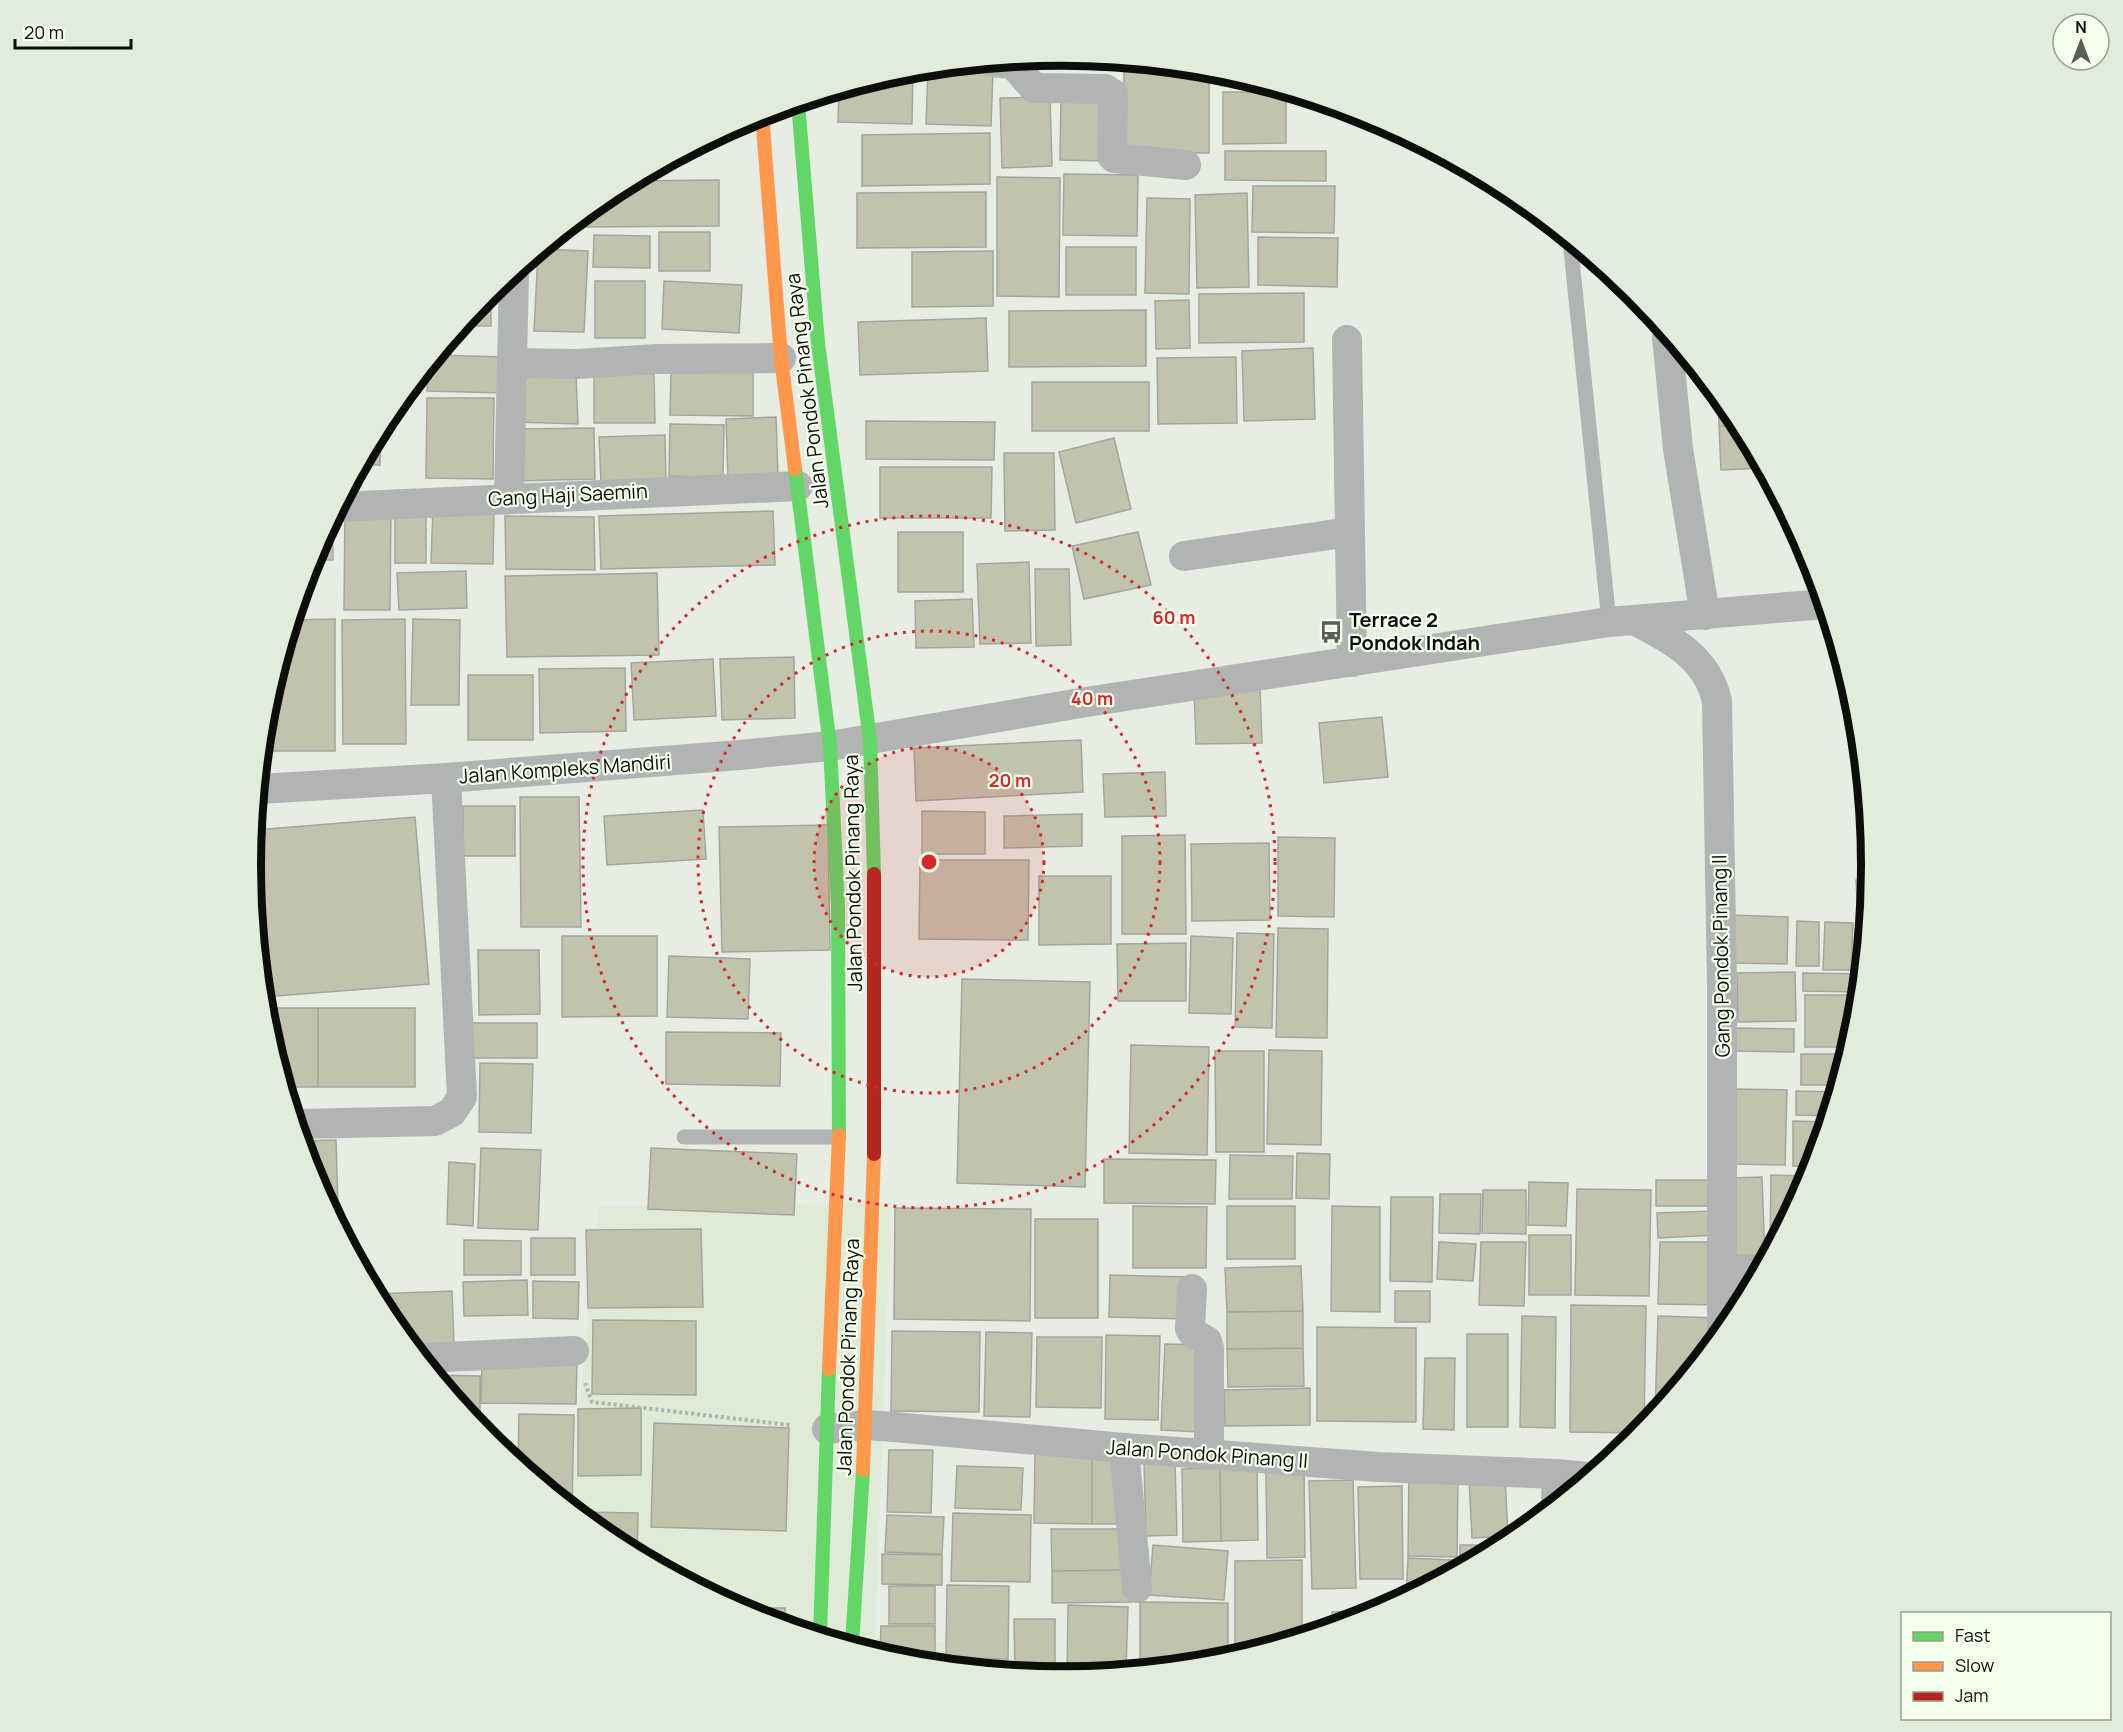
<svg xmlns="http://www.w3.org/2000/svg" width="2123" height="1732" font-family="Manrope,sans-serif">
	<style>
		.built { fill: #dfead7 }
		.building { fill: #c2c3ac; stroke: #a3a69e; stroke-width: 1.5 }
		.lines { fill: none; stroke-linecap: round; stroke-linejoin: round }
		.path { stroke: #b0b2af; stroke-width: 4; stroke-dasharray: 3 3; stroke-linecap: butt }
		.lane { stroke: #b1b4b2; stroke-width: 15 }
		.street { stroke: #b1b4b2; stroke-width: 30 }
		.fast { stroke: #63d668; stroke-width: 14 }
		.slow { stroke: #ff974d; stroke-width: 14 }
		.jam { stroke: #b3261e; stroke-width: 14 }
		.ring { fill: none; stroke: #d62828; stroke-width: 3; stroke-dasharray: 3 6 }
		.labels { text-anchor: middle; stroke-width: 4.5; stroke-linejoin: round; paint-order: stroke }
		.street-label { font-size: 20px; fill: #0c0f09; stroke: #f4ffec }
		.poi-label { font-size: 20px; font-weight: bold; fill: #0c0f09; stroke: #f4ffec; text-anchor: start }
		.rim { fill: none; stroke: #0c0f09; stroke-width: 8 }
		.centre { fill: #d62828; stroke: #f4ffec; stroke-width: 3 }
		.ring-label { font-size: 18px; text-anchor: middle; font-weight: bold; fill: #d62828; stroke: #f4ffec; stroke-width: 4.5; stroke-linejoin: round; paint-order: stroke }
	</style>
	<rect width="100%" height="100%" fill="#e7ede3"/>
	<path class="built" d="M 891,1203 L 875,1639 L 1053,1649 L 1051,1675 L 903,1661 L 751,1615 L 611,1540 L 570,1506 L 599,1206 Z"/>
	<path class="building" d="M 1062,56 L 1098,59 L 1098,62 L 1023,63 L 1023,59 Z
		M 913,70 L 912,124 L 838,122 L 839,91 L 904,71 Z
		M 928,70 L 993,72 L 991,126 L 926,124 Z
		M 1124,71 L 1209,71 L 1209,153 L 1124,153 Z
		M 1222,72 L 1269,86 L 1269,87 L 1221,86 Z
		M 1223,92 L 1286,92 L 1286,143 L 1223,144 Z
		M 1050,97 L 1052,166 L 1002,168 L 1000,98 Z
		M 1061,99 L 1105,99 L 1104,161 L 1060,160 Z
		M 990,133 L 990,184 L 862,186 L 862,135 Z
		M 1225,151 L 1326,151 L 1326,181 L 1225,180 Z
		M 664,164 L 664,172 L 648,172 Z
		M 1064,174 L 1138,175 L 1137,236 L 1063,235 Z
		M 997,177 L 1060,178 L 1059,297 L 997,296 Z
		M 719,180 L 719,226 L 583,227 L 583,215 L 611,192 L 632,181 Z
		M 1253,186 L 1335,186 L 1334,233 L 1252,232 Z
		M 986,192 L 986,247 L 857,248 L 857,193 Z
		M 1247,193 L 1249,287 L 1197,288 L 1195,195 Z
		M 1147,198 L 1190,199 L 1189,294 L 1145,293 Z
		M 659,232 L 710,232 L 710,271 L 659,271 Z
		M 594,235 L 650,236 L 650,268 L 593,267 Z
		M 1258,237 L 1338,238 L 1337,287 L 1258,285 Z
		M 1066,247 L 1136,247 L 1136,295 L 1066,295 Z
		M 542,249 L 588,251 L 584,332 L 534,331 L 538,252 Z
		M 993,251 L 993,306 L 912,307 L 912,252 Z
		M 595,281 L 645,281 L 645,338 L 595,338 Z
		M 664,281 L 742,285 L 739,333 L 662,329 Z
		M 491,290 L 491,326 L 461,326 L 489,293 Z
		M 1304,293 L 1304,342 L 1199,343 L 1199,294 Z
		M 1189,300 L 1190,348 L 1156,349 L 1155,301 Z
		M 1146,310 L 1146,366 L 1009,367 L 1009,311 Z
		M 986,318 L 988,371 L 860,375 L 858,322 Z
		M 1313,348 L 1315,419 L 1244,421 L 1242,351 Z
		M 437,355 L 504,357 L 503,393 L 427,391 L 428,367 Z
		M 1236,357 L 1237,423 L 1158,424 L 1157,358 Z
		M 671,370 L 753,370 L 753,416 L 670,415 Z
		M 520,372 L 576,373 L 578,424 L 517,422 Z
		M 594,373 L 654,374 L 655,423 L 594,423 Z
		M 1032,382 L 1149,382 L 1149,431 L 1032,431 Z
		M 1718,394 L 1736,416 L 1741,426 L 1719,426 Z
		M 427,398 L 494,398 L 493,479 L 426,478 Z
		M 776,417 L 778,477 L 728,479 L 726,419 Z
		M 866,421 L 995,422 L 994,460 L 866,459 Z
		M 670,424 L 724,425 L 723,478 L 669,476 Z
		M 1719,426 L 1741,426 L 1763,468 L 1721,470 Z
		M 594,428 L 595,479 L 518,481 L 517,429 Z
		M 381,429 L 380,465 L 361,465 Z
		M 665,435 L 666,480 L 601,482 L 599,437 Z
		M 1114,438 L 1131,509 L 1076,523 L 1059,452 Z
		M 1004,453 L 1054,453 L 1055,530 L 1005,531 Z
		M 880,467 L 992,467 L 991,518 L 880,518 Z
		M 433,507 L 494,508 L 493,564 L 431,563 Z
		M 345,508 L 391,508 L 390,610 L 344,610 Z
		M 395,509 L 426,509 L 426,563 L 395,563 Z
		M 773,511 L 775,565 L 601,569 L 599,516 Z
		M 505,516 L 594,517 L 595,570 L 506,569 Z
		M 332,519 L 333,560 L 311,560 L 313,556 Z
		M 898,532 L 963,532 L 963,592 L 898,592 Z
		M 1138,532 L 1151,585 L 1084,599 L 1072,546 Z
		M 1806,548 L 1810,556 L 1813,566 L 1807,566 Z
		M 1029,562 L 1031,643 L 980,644 L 977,564 Z
		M 1035,569 L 1069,569 L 1071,645 L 1036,646 Z
		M 466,571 L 467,608 L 399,610 L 397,573 Z
		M 657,573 L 659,655 L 507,657 L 505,576 Z
		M 972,599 L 974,647 L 916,648 L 915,601 Z
		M 335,619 L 335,751 L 270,751 L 269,699 L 293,620 Z
		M 405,619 L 406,744 L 343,744 L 342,620 Z
		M 413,619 L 460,620 L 459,705 L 411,705 Z
		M 794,657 L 795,718 L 722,720 L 720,659 Z
		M 713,659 L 716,716 L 634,720 L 631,663 Z
		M 625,668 L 626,731 L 540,733 L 539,669 Z
		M 468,675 L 533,675 L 533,740 L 468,740 Z
		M 1260,687 L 1262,743 L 1196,744 L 1194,689 Z
		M 1382,717 L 1388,777 L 1324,783 L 1319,723 Z
		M 1081,740 L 1083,792 L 916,801 L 914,748 Z
		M 1165,772 L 1166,816 L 1105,817 L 1103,774 Z
		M 520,797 L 579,797 L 581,927 L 521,927 Z
		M 463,806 L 515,806 L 515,856 L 463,856 Z
		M 703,810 L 706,859 L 607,865 L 604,816 Z
		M 922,811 L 985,812 L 985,854 L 922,854 Z
		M 1082,814 L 1082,846 L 1004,848 L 1004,816 Z
		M 415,817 L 429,984 L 264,997 L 251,866 L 255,830 Z
		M 828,825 L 830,950 L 722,952 L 719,827 Z
		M 1185,835 L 1186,934 L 1122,934 L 1122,836 Z
		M 1278,837 L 1335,838 L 1334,917 L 1278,916 Z
		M 1269,843 L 1270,920 L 1192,921 L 1191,844 Z
		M 920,860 L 1029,860 L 1028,940 L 919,939 Z
		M 1039,876 L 1111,876 L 1111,944 L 1039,945 Z
		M 1871,879 L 1867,916 L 1858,917 L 1856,880 Z
		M 1733,915 L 1788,917 L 1787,964 L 1732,963 Z
		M 1797,921 L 1819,922 L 1819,966 L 1796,966 Z
		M 1825,922 L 1853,923 L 1851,970 L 1823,970 Z
		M 1860,924 L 1866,924 L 1864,950 L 1860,950 Z
		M 1278,928 L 1328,929 L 1327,1038 L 1276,1037 Z
		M 1237,933 L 1274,934 L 1272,1028 L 1235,1027 Z
		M 562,936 L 657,936 L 657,1016 L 562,1017 Z
		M 1191,936 L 1233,938 L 1231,1014 L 1189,1013 Z
		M 1186,943 L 1186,1001 L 1118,1001 L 1117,944 Z
		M 478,950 L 539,950 L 540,1014 L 479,1015 Z
		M 669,956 L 750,959 L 748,1019 L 667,1017 Z
		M 1795,972 L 1796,1021 L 1738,1022 L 1737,973 Z
		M 1803,973 L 1861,974 L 1860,992 L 1803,991 Z
		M 962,979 L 1090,982 L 1085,1187 L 957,1183 Z
		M 1805,995 L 1853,995 L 1853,1037 L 1849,1047 L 1805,1047 Z
		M 265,1008 L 318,1008 L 318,1087 L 286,1087 L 267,1024 Z
		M 318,1008 L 415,1008 L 415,1087 L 318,1087 Z
		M 470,1023 L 537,1023 L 537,1058 L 470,1058 Z
		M 1734,1028 L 1794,1029 L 1794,1052 L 1734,1051 Z
		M 666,1032 L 781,1033 L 780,1086 L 666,1084 Z
		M 1131,1045 L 1209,1047 L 1207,1155 L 1129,1153 Z
		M 1269,1050 L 1322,1051 L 1321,1145 L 1267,1144 Z
		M 1215,1051 L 1264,1051 L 1264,1152 L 1216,1152 Z
		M 1801,1054 L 1847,1054 L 1838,1085 L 1801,1085 Z
		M 480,1063 L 533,1064 L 531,1133 L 479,1132 Z
		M 1736,1089 L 1787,1090 L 1785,1165 L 1734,1164 Z
		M 1796,1091 L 1836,1092 L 1829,1116 L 1796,1115 Z
		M 1793,1121 L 1827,1122 L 1813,1167 L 1793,1166 Z
		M 336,1140 L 338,1206 L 329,1206 L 313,1176 L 302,1141 Z
		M 481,1148 L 541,1150 L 538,1230 L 478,1228 Z
		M 651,1148 L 797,1154 L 794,1215 L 648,1209 Z
		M 1297,1153 L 1330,1154 L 1329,1199 L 1296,1198 Z
		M 1230,1155 L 1293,1156 L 1292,1199 L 1229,1199 Z
		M 1104,1159 L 1216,1160 L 1215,1204 L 1104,1203 Z
		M 449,1162 L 475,1164 L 473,1226 L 447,1224 Z
		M 1771,1175 L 1810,1176 L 1770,1251 Z
		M 1762,1177 L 1765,1261 L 1734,1263 L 1731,1178 Z
		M 1656,1180 L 1716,1180 L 1716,1206 L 1656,1206 Z
		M 1529,1182 L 1568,1183 L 1566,1226 L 1528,1225 Z
		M 1577,1189 L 1651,1190 L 1649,1296 L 1575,1295 Z
		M 1483,1190 L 1526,1190 L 1526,1234 L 1482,1233 Z
		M 1440,1194 L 1481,1194 L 1480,1234 L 1439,1233 Z
		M 1391,1197 L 1433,1197 L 1432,1282 L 1390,1281 Z
		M 1133,1206 L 1207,1207 L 1206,1268 L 1133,1268 Z
		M 1227,1206 L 1295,1206 L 1295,1259 L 1227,1259 Z
		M 1332,1206 L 1380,1207 L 1380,1312 L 1331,1311 Z
		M 895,1208 L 1031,1209 L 1030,1321 L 894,1319 Z
		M 1715,1211 L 1717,1235 L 1658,1238 L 1657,1213 Z
		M 1035,1219 L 1098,1219 L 1098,1318 L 1035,1318 Z
		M 701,1229 L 703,1307 L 588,1308 L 586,1230 Z
		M 1529,1235 L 1571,1235 L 1571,1295 L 1529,1295 Z
		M 531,1238 L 575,1238 L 575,1275 L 531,1275 Z
		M 464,1240 L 521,1241 L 521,1275 L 464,1275 Z
		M 1439,1242 L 1476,1244 L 1473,1281 L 1437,1279 Z
		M 1481,1242 L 1526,1242 L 1524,1306 L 1479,1305 Z
		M 1660,1242 L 1718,1242 L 1718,1305 L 1658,1304 Z
		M 1301,1266 L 1303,1311 L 1227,1312 L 1225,1268 Z
		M 1736,1271 L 1759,1272 L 1737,1313 L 1735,1313 Z
		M 1110,1275 L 1186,1277 L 1185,1319 L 1109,1317 Z
		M 527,1280 L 528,1315 L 464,1316 L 463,1282 Z
		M 533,1281 L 579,1282 L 578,1319 L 533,1318 Z
		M 452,1291 L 454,1344 L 412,1346 L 387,1316 L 375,1294 Z
		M 1395,1291 L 1430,1291 L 1430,1322 L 1395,1322 Z
		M 1571,1305 L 1646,1306 L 1644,1428 L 1640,1433 L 1570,1432 Z
		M 1303,1311 L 1303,1348 L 1227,1349 L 1227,1312 Z
		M 1522,1316 L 1556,1317 L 1555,1428 L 1520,1427 Z
		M 1658,1316 L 1718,1318 L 1718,1338 L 1655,1414 Z
		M 593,1320 L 696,1321 L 696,1395 L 592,1394 Z
		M 1317,1327 L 1416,1328 L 1416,1422 L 1317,1421 Z
		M 892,1331 L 980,1332 L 979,1412 L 891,1411 Z
		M 986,1332 L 1032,1333 L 1030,1417 L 984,1416 Z
		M 1467,1334 L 1508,1334 L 1508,1427 L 1467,1427 Z
		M 1106,1335 L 1160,1336 L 1158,1420 L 1105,1419 Z
		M 1037,1337 L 1102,1337 L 1101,1408 L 1036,1407 Z
		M 1165,1344 L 1204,1345 L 1200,1432 L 1161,1430 Z
		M 1303,1348 L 1304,1386 L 1228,1387 L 1227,1349 Z
		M 1425,1358 L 1455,1358 L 1454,1430 L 1423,1429 Z
		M 482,1360 L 577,1362 L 576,1404 L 481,1403 Z
		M 436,1375 L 480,1376 L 480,1428 Z
		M 1310,1388 L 1310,1425 L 1225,1426 L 1224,1390 Z
		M 641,1408 L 641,1475 L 578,1476 L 578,1409 Z
		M 519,1414 L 574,1415 L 572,1507 L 518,1463 Z
		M 654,1423 L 789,1428 L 786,1531 L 651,1527 Z
		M 889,1450 L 933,1450 L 931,1513 L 887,1512 Z
		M 1035,1452 L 1092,1453 L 1092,1524 L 1034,1523 Z
		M 1092,1453 L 1119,1453 L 1119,1524 L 1092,1524 Z
		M 1175,1462 L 1177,1535 L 1146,1536 L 1144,1463 Z
		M 1266,1464 L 1304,1464 L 1305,1557 L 1267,1558 Z
		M 957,1466 L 1023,1468 L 1021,1510 L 955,1508 Z
		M 1220,1468 L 1257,1468 L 1258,1540 L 1221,1541 Z
		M 1220,1468 L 1221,1541 L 1183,1542 L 1182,1469 Z
		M 1409,1473 L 1458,1473 L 1457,1557 L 1408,1556 Z
		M 1505,1476 L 1508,1536 L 1472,1538 L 1469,1478 Z
		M 1353,1480 L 1356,1588 L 1312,1589 L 1309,1481 Z
		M 1402,1486 L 1403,1579 L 1360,1579 L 1358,1487 Z
		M 577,1512 L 638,1513 L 637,1554 L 611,1540 Z
		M 953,1513 L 1031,1515 L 1030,1582 L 951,1581 Z
		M 887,1515 L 944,1517 L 942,1554 L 885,1552 Z
		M 1051,1529 L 1131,1529 L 1132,1570 L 1052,1571 Z
		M 1153,1545 L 1228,1551 L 1224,1600 L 1149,1595 Z
		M 1460,1545 L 1502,1545 L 1460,1568 Z
		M 882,1554 L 942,1555 L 942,1585 L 882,1584 Z
		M 1408,1558 L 1453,1560 L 1453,1571 L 1406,1596 Z
		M 1302,1560 L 1302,1636 L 1235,1656 L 1235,1561 Z
		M 1132,1570 L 1132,1602 L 1052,1603 L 1052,1571 Z
		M 947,1585 L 1009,1586 L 1008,1659 L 946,1658 Z
		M 889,1586 L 935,1586 L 935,1624 L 889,1624 Z
		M 1140,1602 L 1228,1603 L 1228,1658 L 1222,1660 L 1140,1660 Z
		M 1068,1605 L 1128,1607 L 1126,1670 L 1067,1674 Z
		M 738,1608 L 785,1608 L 785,1625 L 751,1615 Z
		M 1380,1610 L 1371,1615 L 1333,1627 L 1332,1612 Z
		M 1014,1619 L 1055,1619 L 1055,1667 L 1015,1668 Z
		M 881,1626 L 935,1626 L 935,1656 L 880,1654 Z
		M 1001,1671 L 1039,1671 L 1039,1674 Z"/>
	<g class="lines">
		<path class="path" d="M 585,1383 L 592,1402 L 790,1425"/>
		<path class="lane" d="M 1570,240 L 1609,622
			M 684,1137 L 839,1137"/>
		<path class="street" d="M 993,62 L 1013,64 L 1034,88 L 1105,89 L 1113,94 L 1112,156 L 1114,158 L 1186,165
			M 1667,337 L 1678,449 L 1705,615
			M 1347,340 L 1352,662
			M 512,363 L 577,364 L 657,359 L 781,358
			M 509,498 L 514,272
			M 339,507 L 798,486
			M 1184,556 L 1350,532
			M 1634,620 C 1671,639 1707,657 1717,701 L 1722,985 L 1722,1332
			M 259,789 L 446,778 L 740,755 L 830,746 L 1086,702 L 1609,622 L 1825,604
			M 297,1124 L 435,1121 L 452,1112 L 462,1097 L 446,778
			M 1722,1269 L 1761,1269
			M 1192,1289 L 1190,1329 L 1193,1333 L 1207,1341 L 1209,1348 L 1209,1453
			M 422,1358 L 574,1351
			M 827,1429 L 866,1425 L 894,1427 L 1124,1448 L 1378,1467 L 1557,1474 L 1588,1477
			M 1124,1448 L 1137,1588
			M 1556,1504 L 1557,1474"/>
		<path class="fast" d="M 798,103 L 818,343 L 870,740 L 874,874
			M 795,469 L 830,746 L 838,906 L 839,1135
			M 820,1636 L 829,1369
			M 852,1645 L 863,1470"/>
		<path class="slow" d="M 762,114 L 781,358 L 795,469
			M 829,1369 L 839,1135
			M 863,1470 L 874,1154"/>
		<path class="jam" d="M 874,874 L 874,1154"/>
	</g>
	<circle cx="929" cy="862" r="115" fill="#d62828" fill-opacity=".12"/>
	<g class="ring">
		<circle cx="929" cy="862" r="115"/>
		<circle cx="929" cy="862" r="231"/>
		<circle cx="929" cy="862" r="346"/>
	</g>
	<defs>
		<g id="bus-bare" transform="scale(1.8)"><path d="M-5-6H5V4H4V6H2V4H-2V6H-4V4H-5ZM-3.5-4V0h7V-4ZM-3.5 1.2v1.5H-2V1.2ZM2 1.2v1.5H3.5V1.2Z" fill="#595d55" stroke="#f4ffec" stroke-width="2.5" paint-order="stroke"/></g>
	</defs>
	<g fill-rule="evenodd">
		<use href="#bus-bare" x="1331" y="632"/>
	</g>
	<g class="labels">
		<g class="street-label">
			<text transform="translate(807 391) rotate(-97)" y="7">Jalan Pondok Pinang Raya</text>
			<text transform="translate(568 495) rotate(-3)" y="7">Gang Haji Saemin</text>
			<text transform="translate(565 769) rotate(-4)" y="7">Jalan Kompleks Mandiri</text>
			<text transform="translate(853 873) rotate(-91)" y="7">Jalan Pondok Pinang Raya</text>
			<text transform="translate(1721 956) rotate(-91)" y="7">Gang Pondok Pinang II</text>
			<text transform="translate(848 1357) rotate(-88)" y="7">Jalan Pondok Pinang Raya</text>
			<text transform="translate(1207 1454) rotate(4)" y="7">Jalan Pondok Pinang II</text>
		</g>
		<g class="poi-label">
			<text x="1349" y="627">Terrace 2<tspan x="1349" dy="23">Pondok Indah</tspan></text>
		</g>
	</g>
	<path d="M0 0H2123V1732H0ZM261 866a800 800 0 1 1 1600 0a800 800 0 1 1-1600 0Z" fill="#e1ecda" fill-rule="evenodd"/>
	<path class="rim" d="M261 866a800 800 0 1 1 1600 0a800 800 0 1 1-1600 0Z"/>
	<circle cx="929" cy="862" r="9" class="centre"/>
	<g class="ring-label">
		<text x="1174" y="624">60 m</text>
		<text x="1092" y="705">40 m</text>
		<text x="1010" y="787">20 m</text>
	</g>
	<rect x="1901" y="1612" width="210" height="108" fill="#f4ffec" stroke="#979f91" stroke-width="1.5"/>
	<rect x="1913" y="1632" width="30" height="9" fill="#63d668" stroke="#979f91" stroke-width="1.5"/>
	<text x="1955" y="1642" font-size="18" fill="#0c0f09">Fast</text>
	<rect x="1913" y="1662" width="30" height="9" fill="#ff974d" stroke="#979f91" stroke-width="1.5"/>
	<text x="1955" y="1672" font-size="18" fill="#0c0f09">Slow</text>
	<rect x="1913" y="1692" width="30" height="9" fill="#b3261e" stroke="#979f91" stroke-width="1.5"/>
	<text x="1955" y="1702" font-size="18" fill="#0c0f09">Jam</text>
	<g transform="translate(2081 42)"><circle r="28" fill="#f4ffec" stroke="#979f91" stroke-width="1.5"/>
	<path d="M0-4.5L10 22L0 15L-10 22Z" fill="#595d55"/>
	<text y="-9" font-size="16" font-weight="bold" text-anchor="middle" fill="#0c0f09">N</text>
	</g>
	<path d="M15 39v9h116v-9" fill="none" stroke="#0c0f09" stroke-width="3"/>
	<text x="24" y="39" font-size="18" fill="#0c0f09" stroke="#f4ffec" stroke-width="4.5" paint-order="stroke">20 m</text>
</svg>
